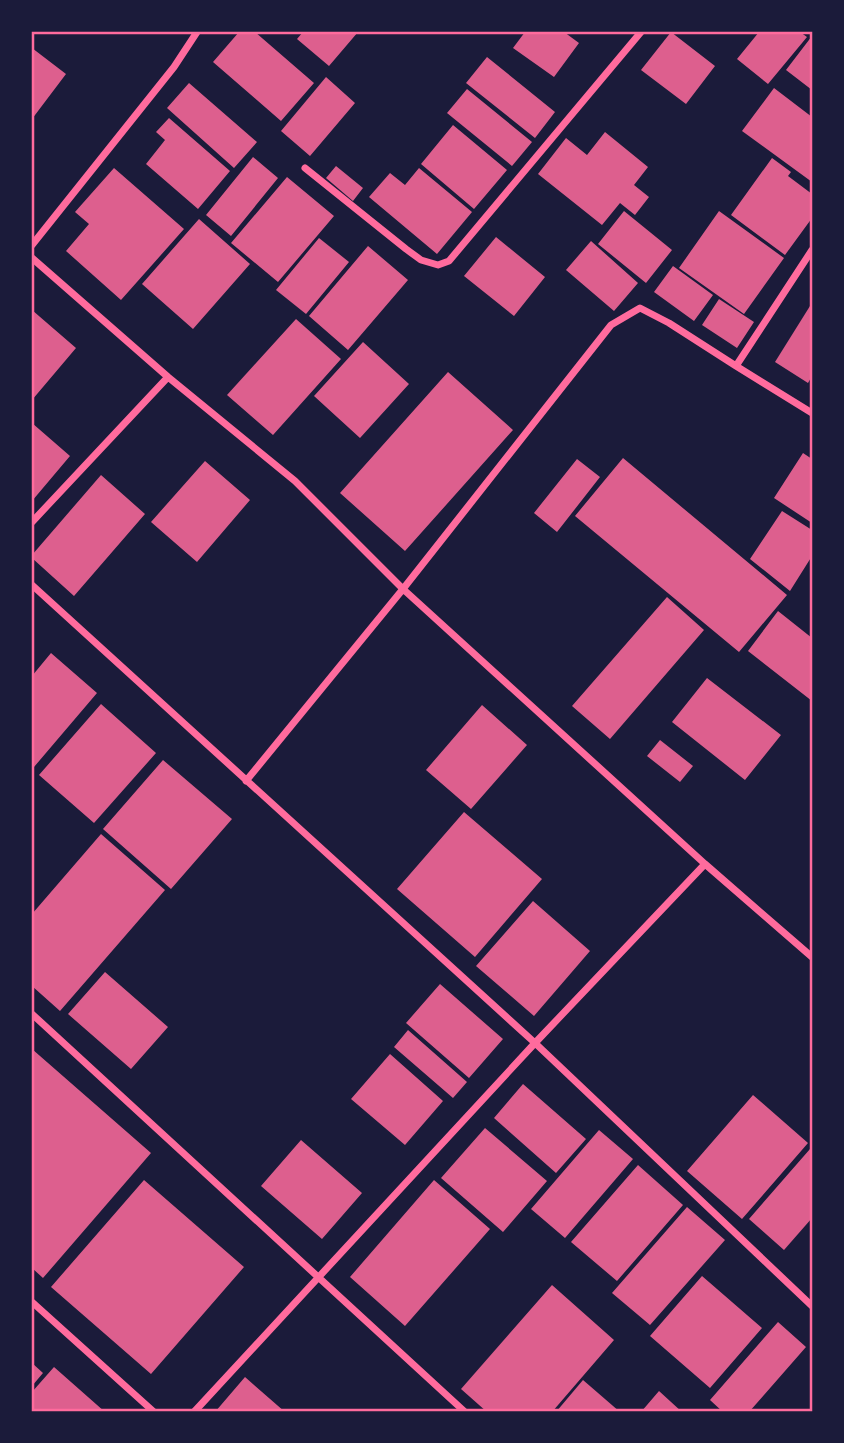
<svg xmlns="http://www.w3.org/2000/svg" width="844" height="1443" font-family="'Archivo Narrow',sans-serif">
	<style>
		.building { fill: #dd5f8e }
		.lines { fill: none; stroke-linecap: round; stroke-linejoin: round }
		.minor { stroke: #ff6b9d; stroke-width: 7 }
		.neatline { fill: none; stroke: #ff6b9d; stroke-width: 2.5 }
	</style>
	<rect width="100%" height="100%" fill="#1b1b3a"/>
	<path class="building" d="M 239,32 L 255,32 L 314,83 L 281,121 L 213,62 Z
		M 303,32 L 358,32 L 329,66 L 297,39 Z
		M 525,32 L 564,32 L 579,43 L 554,77 L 513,48 Z
		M 671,32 L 715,66 L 686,104 L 641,70 Z
		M 759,32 L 800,32 L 807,37 L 768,84 L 737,59 Z
		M 812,36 L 812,90 L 786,70 Z
		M 32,48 L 66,74 L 32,119 Z
		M 487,57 L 555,112 L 535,138 L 466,83 Z
		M 326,77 L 355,103 L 310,156 L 281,131 Z
		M 189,83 L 257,142 L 234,168 L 167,108 Z
		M 774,88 L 812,117 L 812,182 L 742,131 Z
		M 467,89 L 532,142 L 512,166 L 447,113 Z
		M 169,118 L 230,171 L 198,209 L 146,164 L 165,140 L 156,132 Z
		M 453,125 L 507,170 L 474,209 L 421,164 Z
		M 605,132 L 648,167 L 634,185 L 649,197 L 635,215 L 620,203 L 602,225 L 538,174 L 566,138 L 587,155 Z
		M 253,157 L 278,178 L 231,236 L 206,215 Z
		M 772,158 L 791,172 L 788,176 L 812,194 L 812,218 L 785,255 L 731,215 Z
		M 336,166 L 363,188 L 353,201 L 326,178 Z
		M 114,168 L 184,229 L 121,300 L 66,251 L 89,224 L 75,212 Z
		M 419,168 L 472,212 L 437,254 L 369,197 L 390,173 L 405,185 Z
		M 287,177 L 334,216 L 278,282 L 231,243 Z
		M 624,211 L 672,250 L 646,283 L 598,244 Z
		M 719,211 L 784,258 L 744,314 L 679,268 Z
		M 199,219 L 250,264 L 193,329 L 142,284 Z
		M 496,237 L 545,277 L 514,316 L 464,276 Z
		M 319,238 L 349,262 L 306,314 L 276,290 Z
		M 591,241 L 638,283 L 614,311 L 566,270 Z
		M 368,246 L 408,280 L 348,350 L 309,316 Z
		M 673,266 L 713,295 L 694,321 L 654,292 Z
		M 719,299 L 754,322 L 737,348 L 702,325 Z
		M 810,306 L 812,308 L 812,376 L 808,383 L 775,362 Z
		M 32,310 L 76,348 L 32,400 Z
		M 296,319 L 341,359 L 273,435 L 227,395 Z
		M 363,342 L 409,384 L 360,438 L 314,396 Z
		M 448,372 L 513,430 L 405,551 L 340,493 Z
		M 32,423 L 70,456 L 32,501 Z
		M 803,453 L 812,459 L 812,523 L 774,498 Z
		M 623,458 L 787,595 L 739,652 L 575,516 Z
		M 577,459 L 600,477 L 557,532 L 534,513 Z
		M 205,461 L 250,500 L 197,562 L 151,522 Z
		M 101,475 L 145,514 L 74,596 L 32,558 L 32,555 Z
		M 782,511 L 812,530 L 812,556 L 790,591 L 750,559 Z
		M 667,597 L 704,630 L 610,739 L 572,706 Z
		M 778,611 L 812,638 L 812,701 L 748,651 Z
		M 51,653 L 97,693 L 34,767 L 32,765 L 32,676 Z
		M 707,678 L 781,735 L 745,780 L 672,722 Z
		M 101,704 L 156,753 L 94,823 L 39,775 Z
		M 482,705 L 527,745 L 471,809 L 426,770 Z
		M 660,740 L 693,766 L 680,782 L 647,756 Z
		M 163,760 L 232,819 L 171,889 L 103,829 Z
		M 464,812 L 542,879 L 475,957 L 397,889 Z
		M 101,834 L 165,890 L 60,1011 L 32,986 L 32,914 Z
		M 533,901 L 590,951 L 534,1016 L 476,966 Z
		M 105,972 L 168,1027 L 131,1069 L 68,1014 Z
		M 440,984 L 503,1039 L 469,1078 L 406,1023 Z
		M 408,1030 L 467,1082 L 453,1098 L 394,1047 Z
		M 32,1049 L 151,1153 L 43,1278 L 32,1268 Z
		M 390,1054 L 443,1101 L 405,1145 L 351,1099 Z
		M 523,1084 L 586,1139 L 556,1173 L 494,1118 Z
		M 753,1095 L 808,1143 L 742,1219 L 687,1171 Z
		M 485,1128 L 547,1181 L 503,1232 L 441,1178 Z
		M 599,1130 L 633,1159 L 565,1238 L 531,1209 Z
		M 301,1140 L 362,1193 L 322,1239 L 261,1186 Z
		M 810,1149 L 812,1151 L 812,1218 L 784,1250 L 749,1219 Z
		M 638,1165 L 683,1205 L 617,1281 L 571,1242 Z
		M 144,1180 L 244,1267 L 151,1374 L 51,1287 Z
		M 434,1180 L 490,1229 L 405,1326 L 350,1277 Z
		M 687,1207 L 725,1240 L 650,1325 L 612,1293 Z
		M 702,1276 L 762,1328 L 710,1388 L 650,1336 Z
		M 552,1285 L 614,1340 L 552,1412 L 487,1412 L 461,1389 Z
		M 778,1322 L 806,1347 L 749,1412 L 723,1412 L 710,1400 Z
		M 32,1363 L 43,1373 L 32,1386 Z
		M 54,1367 L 105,1412 L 32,1412 L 32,1392 Z
		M 245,1377 L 285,1412 L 215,1412 Z
		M 583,1380 L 620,1412 L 556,1412 Z
		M 659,1391 L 682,1412 L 641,1412 Z"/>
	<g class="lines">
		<path class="minor" d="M 305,168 L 406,249 L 421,260 L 438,265 L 449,261 L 641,32
			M 32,245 L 174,67 L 197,32
			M 32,258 L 168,377 L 295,481 L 403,589 L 705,864 L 812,957
			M 736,366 L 812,413
			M 32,522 L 168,377
			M 32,585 L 535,1043 L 812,1306
			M 246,781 L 403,589 L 611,325 L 640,308 L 669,323 L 736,366 L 812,250
			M 32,1014 L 465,1412
			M 32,1302 L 154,1412
			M 194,1412 L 535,1043 L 705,864"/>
	</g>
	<rect width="844" height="1443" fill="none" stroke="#1b1b3a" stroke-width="66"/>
	<rect x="33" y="33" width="778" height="1377" class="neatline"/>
</svg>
